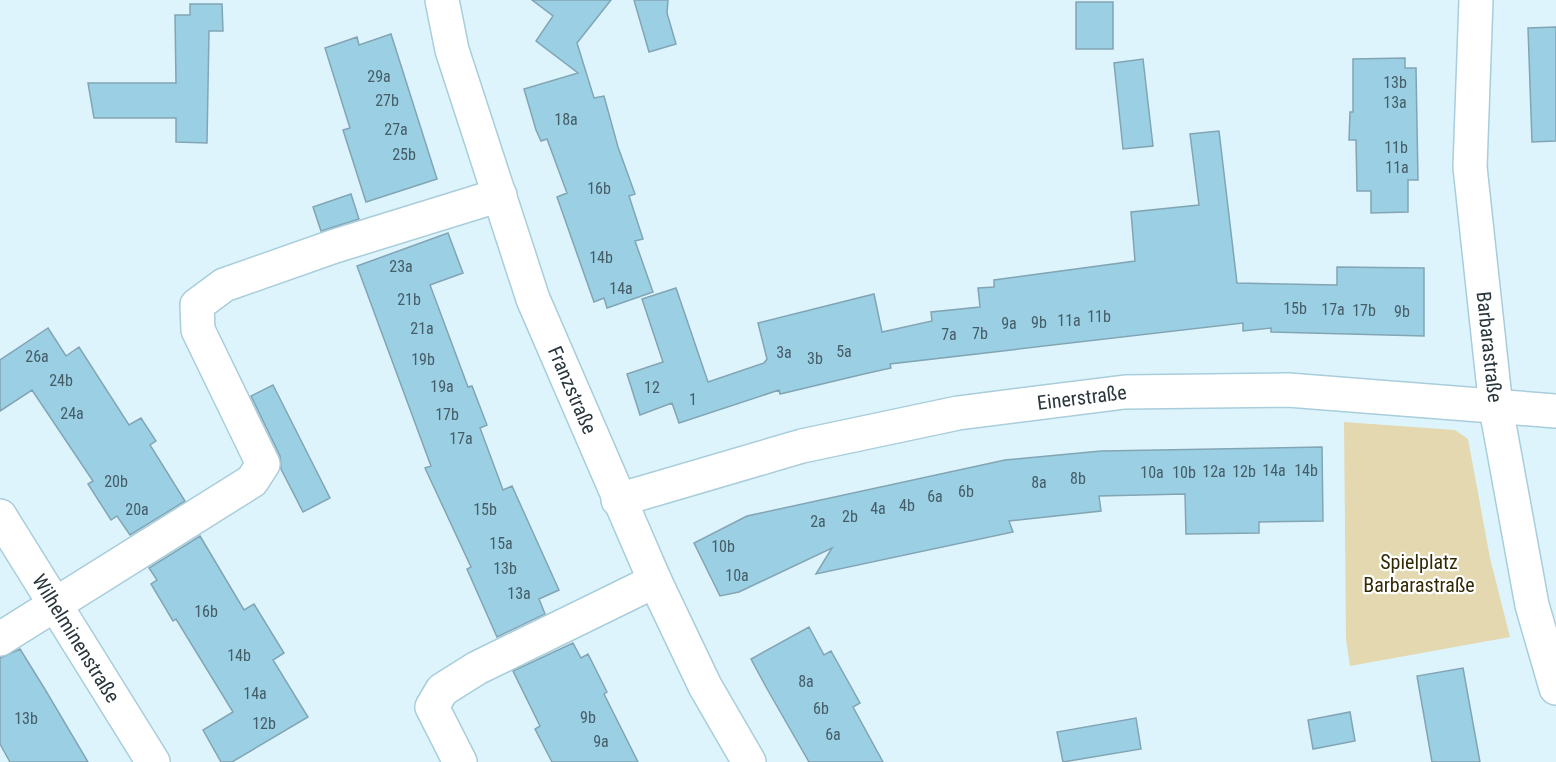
<svg xmlns="http://www.w3.org/2000/svg" width="1556" height="762" font-family="'Roboto Condensed',sans-serif">
	<style>
		.green { fill: #e3d8af }
		.building { fill: #9acfe4; stroke: #82a5b4; stroke-width: 1.5 }
		.lines { fill: none; stroke-linecap: round; stroke-linejoin: round }
		.minor-casing { stroke: #a8cddb; stroke-width: 36 }
		.minor { stroke: #fff; stroke-width: 33 }
		.labels { text-anchor: middle; stroke-width: 4.5; stroke-linejoin: round; paint-order: stroke }
		.number-label { font-size: 16px; fill: #455d67 }
		.street-label { font-size: 20px; fill: #29373d; stroke: #fff }
		.park-label { font-size: 20px; fill: #342a04; stroke: #fff }
	</style>
	<rect width="100%" height="100%" fill="#def4fd"/>
	<path class="green" d="M 1344,422 L 1455,430 L 1468,439 L 1490,558 L 1510,637 L 1350,666 L 1346,639 Z"/>
	<path class="building" d="M 532,0 L 611,0 L 577,43 L 594,98 L 604,96 L 618,147 L 635,194 L 629,196 L 643,239 L 635,241 L 653,292 L 607,308 L 604,298 L 594,302 L 557,197 L 567,193 L 547,139 L 541,141 L 536,130 L 524,89 L 578,73 L 536,41 L 553,16 Z
		M 634,0 L 668,0 L 667,13 L 676,44 L 649,52 Z
		M 1076,2 L 1113,2 L 1113,49 L 1076,49 Z
		M 190,4 L 222,4 L 223,31 L 209,31 L 207,143 L 176,142 L 176,118 L 94,118 L 88,83 L 176,83 L 175,15 L 190,15 Z
		M 1556,27 L 1556,141 L 1532,142 L 1528,28 Z
		M 391,34 L 437,179 L 366,202 L 343,130 L 350,128 L 325,48 L 357,37 L 359,45 Z
		M 1405,58 L 1405,68 L 1416,68 L 1418,180 L 1408,180 L 1408,212 L 1371,213 L 1371,191 L 1357,191 L 1356,140 L 1349,140 L 1350,112 L 1353,112 L 1353,59 Z
		M 1143,59 L 1153,146 L 1123,149 L 1114,63 Z
		M 1219,131 L 1237,283 L 1337,285 L 1337,267 L 1424,268 L 1424,336 L 1271,332 L 1271,328 L 1243,331 L 1243,323 L 890,364 L 891,368 L 864,374 L 780,394 L 779,390 L 679,423 L 672,403 L 640,415 L 627,374 L 663,362 L 642,299 L 676,288 L 708,382 L 764,363 L 767,359 L 758,323 L 874,294 L 882,332 L 932,321 L 931,312 L 980,307 L 978,288 L 994,287 L 994,280 L 1135,261 L 1131,212 L 1199,205 L 1190,134 Z
		M 351,194 L 359,219 L 321,231 L 313,207 Z
		M 448,233 L 463,273 L 430,285 L 468,387 L 472,386 L 487,425 L 480,428 L 503,490 L 512,486 L 559,590 L 539,599 L 545,614 L 497,637 L 467,569 L 471,567 L 425,468 L 431,466 L 357,266 Z
		M 48,328 L 66,356 L 79,347 L 129,425 L 141,418 L 156,441 L 150,445 L 185,501 L 130,535 L 117,516 L 111,520 L 88,484 L 93,481 L 32,390 L 0,411 L 0,360 Z
		M 273,385 L 330,498 L 303,512 L 281,469 L 280,456 L 251,396 Z
		M 1322,447 L 1323,521 L 1259,522 L 1259,533 L 1186,534 L 1185,494 L 1099,496 L 1101,511 L 1009,521 L 1013,532 L 816,574 L 832,548 L 739,592 L 720,596 L 694,543 L 747,516 L 1005,460 L 1101,451 Z
		M 200,536 L 244,610 L 254,604 L 284,653 L 273,660 L 308,717 L 232,762 L 221,762 L 203,730 L 233,712 L 176,619 L 173,621 L 151,584 L 157,580 L 149,568 Z
		M 809,627 L 824,655 L 831,651 L 860,703 L 853,707 L 883,762 L 809,762 L 766,687 L 751,659 Z
		M 573,643 L 581,658 L 588,654 L 607,692 L 604,694 L 638,762 L 552,762 L 535,729 L 540,726 L 513,671 Z
		M 20,649 L 46,691 L 88,762 L 10,762 L 0,744 L 0,658 Z
		M 1463,668 L 1480,762 L 1432,762 L 1417,676 Z
		M 1350,712 L 1355,741 L 1313,749 L 1308,720 Z
		M 1136,718 L 1141,749 L 1063,762 L 1057,732 Z"/>
	<g class="lines">
		<g class="minor-casing">
			<g id="minor">
				<path id="s1" d="M 442,0 L 452,50 L 533,299 L 655,581 L 705,686 L 749,762"/>
				<path id="s2" d="M 1476,0 L 1470,167 L 1496,408 L 1532,605 L 1556,688"/>
				<path id="s3" d="M 618,500 L 802,446 L 958,413 L 1125,392 L 1288,390 L 1556,411"/>
				<path id="s4" d="M 0,516 L 153,762"/>
				<path d="M 0,639 L 252,481 L 263,464 L 198,330 L 197,305 L 224,285 L 335,246 L 500,195"/>
				<path d="M 460,762 L 432,707 L 442,690 L 477,668 L 655,581"/>
			</g>
		</g>
		<use href="#minor" class="minor"/>
	</g>
	<g class="labels">
		<g class="number-label">
			<text x="379" y="82">29a</text>
			<text x="1395" y="88">13b</text>
			<text x="387" y="106">27b</text>
			<text x="1395" y="108">13a</text>
			<text x="566" y="125">18a</text>
			<text x="396" y="135">27a</text>
			<text x="1396" y="153">11b</text>
			<text x="404" y="160">25b</text>
			<text x="1397" y="173">11a</text>
			<text x="599" y="194">16b</text>
			<text x="601" y="263">14b</text>
			<text x="401" y="272">23a</text>
			<text x="621" y="294">14a</text>
			<text x="409" y="305">21b</text>
			<text x="1295" y="314">15b</text>
			<text x="1333" y="315">17a</text>
			<text x="1364" y="316">17b</text>
			<text x="1402" y="317">9b</text>
			<text x="1099" y="322">11b</text>
			<text x="1069" y="326">11a</text>
			<text x="1039" y="328">9b</text>
			<text x="1009" y="329">9a</text>
			<text x="422" y="334">21a</text>
			<text x="980" y="339">7b</text>
			<text x="949" y="340">7a</text>
			<text x="844" y="357">5a</text>
			<text x="784" y="358">3a</text>
			<text x="37" y="362">26a</text>
			<text x="815" y="364">3b</text>
			<text x="423" y="365">19b</text>
			<text x="61" y="386">24b</text>
			<text x="442" y="392">19a</text>
			<text x="652" y="393">12</text>
			<text x="693" y="405">1</text>
			<text x="72" y="419">24a</text>
			<text x="447" y="420">17b</text>
			<text x="461" y="444">17a</text>
			<text x="1274" y="476">14a</text>
			<text x="1306" y="476">14b</text>
			<text x="1214" y="477">12a</text>
			<text x="1244" y="477">12b</text>
			<text x="1152" y="478">10a</text>
			<text x="1184" y="478">10b</text>
			<text x="1078" y="484">8b</text>
			<text x="116" y="487">20b</text>
			<text x="1039" y="488">8a</text>
			<text x="966" y="497">6b</text>
			<text x="935" y="502">6a</text>
			<text x="907" y="511">4b</text>
			<text x="878" y="514">4a</text>
			<text x="137" y="515">20a</text>
			<text x="485" y="515">15b</text>
			<text x="850" y="522">2b</text>
			<text x="818" y="527">2a</text>
			<text x="501" y="549">15a</text>
			<text x="723" y="552">10b</text>
			<text x="505" y="574">13b</text>
			<text x="737" y="581">10a</text>
			<text x="519" y="599">13a</text>
			<text x="206" y="617">16b</text>
			<text x="239" y="661">14b</text>
			<text x="806" y="687">8a</text>
			<text x="255" y="699">14a</text>
			<text x="821" y="714">6b</text>
			<text x="588" y="723">9b</text>
			<text x="26" y="724">13b</text>
			<text x="264" y="729">12b</text>
			<text x="833" y="740">6a</text>
			<text x="601" y="747">9a</text>
		</g>
		<g class="street-label">
			<text dy="7" stroke="none"><textPath href="#s2" startOffset="348">Barbarastraße</textPath></text>
			<text dy="7" stroke="none"><textPath href="#s1" startOffset="412">Franzstraße</textPath></text>
			<text dy="7" stroke="none"><textPath href="#s3" startOffset="476">Einerstraße</textPath></text>
			<text dy="7" stroke="none"><textPath href="#s4" startOffset="144">Wilhelminenstraße</textPath></text>
		</g>
		<g class="park-label">
			<text x="1419" y="569">Spielplatz<tspan x="1419" dy="23">Barbarastraße</tspan></text>
		</g>
	</g>
</svg>
